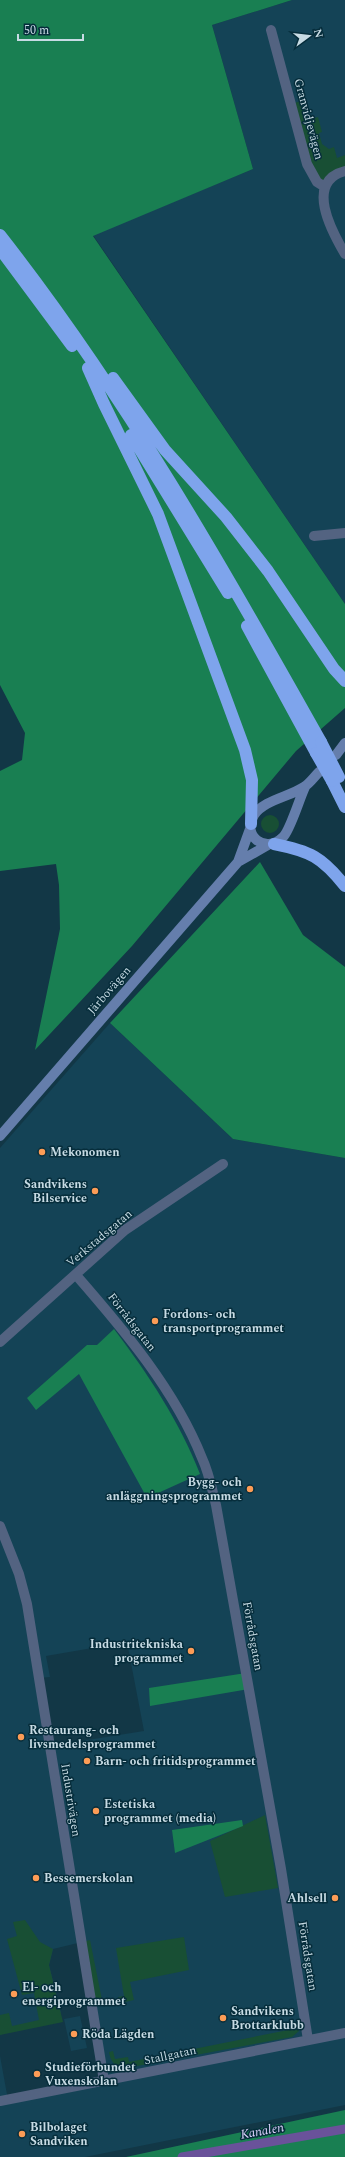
<svg xmlns="http://www.w3.org/2000/svg" width="345" height="2157" font-family="Spectral,serif">
	<style>
		.built { fill: #144356; fill-rule: evenodd }
		.green { fill: #184f34 }
		.forest { fill: #197f52 }
		.lines { fill: none; stroke-linecap: round; stroke-linejoin: round }
		.canal { stroke: #6a529a; stroke-width: 9 }
		.street { stroke: #536381; stroke-width: 10 }
		.secondary { stroke: #657eac; stroke-width: 10 }
		.highway { stroke: #7ea4ec; stroke-width: 12 }
		.highway-bridge { stroke: #7ea4ec; stroke-width: 12 }
		.poi-dot { fill: #fd9c56; stroke: #062d3b; stroke-width: 1.5 }
		.labels { text-anchor: middle; stroke-width: 3; stroke-linejoin: round; paint-order: stroke }
		.street-label { font-size: 12px; fill: #c7dbe4; stroke: #062d3b }
		.poi-label { font-size: 12px; font-weight: bold; fill: #c7dbe4; stroke: #062d3b; text-anchor: start }
		.water-label { font-size: 13px; font-style: italic; fill: #dfd4fe; stroke: #062d3b }
	</style>
	<rect width="100%" height="100%" fill="#123746"/>
	<path class="built" d="M 292,0 L 345,0 L 345,604 L 93,235 L 253,169 L 212,25 Z
		M 110,1023 L 233,1139 L 345,1158 L 345,2105 L 85,2157 L 0,2157 L 0,2056 L 8,2100 L 104,2081 L 82,1942 L 53,1949 L 49,1965 L 61,2013 L 0,2035 L 0,1148 ZM 127,1642 L 144,1731 L 50,1746 L 39,1678 L 50,1677 L 46,1656 Z
		M 80,2016 L 87,2048 L 71,2051 L 64,2019 Z"/>
	<path class="green" d="M 301,101 L 307,120 L 318,117 L 322,132 L 319,133 L 322,144 L 329,149 L 334,147 L 337,158 L 345,155 L 345,171 L 328,181 L 317,182 L 291,104 Z
		M261 824a9 9 0 1 1 18 0a9 9 0 1 1-18 0Z
		M 265,1815 L 278,1888 L 225,1897 L 210,1841 Z
		M 25,1920 L 40,1942 L 53,1949 L 49,1965 L 63,2022 L 0,2035 L 0,2015 L 9,2013 L 12,2026 L 39,2020 L 34,1993 L 22,1995 L 7,1939 L 17,1936 L 13,1922 Z
		M 184,1937 L 189,1970 L 130,1982 L 134,2000 L 120,2003 L 118,1997 L 124,1996 L 116,1948 Z
		M 90,1940 L 102,2000 L 92,2002 L 82,1942 Z
		M 299,2025 L 299,2031 L 292,2037 L 121,2069 C 114,2066 110,2059 109,2052 L 113,2051 L 115,2059 L 128,2057 L 129,2062 L 288,2030 L 288,2027 Z"/>
	<path class="forest" d="M 0,0 L 292,0 L 212,25 L 253,169 L 93,236 L 345,604 L 345,708 L 296,751 L 132,946 L 35,1050 L 60,929 L 59,885 L 56,864 L 0,871 L 0,771 L 22,760 L 25,733 L 0,685 Z
		M 260,862 L 303,935 L 345,967 L 345,1158 L 233,1139 L 110,1023 Z
		M 114,1329 C 148,1374 180,1422 200,1474 L 147,1498 L 79,1374 L 36,1410 L 27,1398 L 87,1345 L 97,1345 Z
		M 246,1673 L 249,1689 L 150,1706 L 149,1688 Z
		M 242,1820 L 243,1826 L 175,1853 L 172,1830 Z
		M 345,2110 L 345,2157 L 126,2157 Z"/>
	<g class="lines">
		<path class="canal" d="M 182,2157 L 345,2129"/>
		<path class="street" d="M 271,30 L 307,164 L 317,182 L 325,187
			M 345,171 C 304,181 332,232 345,254
			M 314,536 L 345,533
			M 76,1275 C 124,1330 175,1390 202,1458 C 209,1473 212,1489 216,1505 L 281,1869 L 308,2040
			M 0,1342 L 125,1230 L 223,1164
			M 0,1526 L 19,1574 L 27,1604 L 104,2081
			M 0,2101 L 345,2033"/>
		<path class="secondary" d="M 336,755 L 345,743
			M 305,787 C 300,797 290,831 283,837 C 265,855 241,835 254,815 C 264,800 289,797 304,787 C 310,783 314,777 319,772
			M 238,862 L 268,845
			M 0,1136 L 238,862 L 250,829"/>
		<path class="highway" d="M 0,235 C 124,393 223,567 321,742
			M 0,249 L 72,346
			M 88,368 L 104,404 L 158,514 L 245,750 L 252,780 L 251,824
			M 113,378 L 165,450 L 226,517 L 268,571 L 334,669 L 345,681
			M 131,435 L 228,593
			M 247,626 L 316,753
			M 332,781 L 345,807
			M 274,844 C 310,851 322,857 345,886"/>
		<path class="highway-bridge" d="M 321,742 L 339,777
			M 316,753 L 332,781"/>
	</g>
	<g class="poi-dot">
		<circle cx="42" cy="1152" r="4"/>
		<circle cx="95" cy="1191" r="4"/>
		<circle cx="155" cy="1321" r="4"/>
		<circle cx="250" cy="1489" r="4"/>
		<circle cx="191" cy="1651" r="4"/>
		<circle cx="21" cy="1737" r="4"/>
		<circle cx="87" cy="1761" r="4"/>
		<circle cx="96" cy="1811" r="4"/>
		<circle cx="36" cy="1878" r="4"/>
		<circle cx="335" cy="1898" r="4"/>
		<circle cx="14" cy="1994" r="4"/>
		<circle cx="223" cy="2018" r="4"/>
		<circle cx="74" cy="2034" r="4"/>
		<circle cx="37" cy="2074" r="4"/>
		<circle cx="22" cy="2134" r="4"/>
	</g>
	<g class="labels">
		<g class="street-label">
			<text transform="translate(309 119) rotate(75)" y="4">Granvidjevägen</text>
			<text transform="translate(109 990) rotate(-49)" y="4">Järbovägen</text>
			<text transform="translate(99 1238) rotate(-40)" y="4">Verkstadsgatan</text>
			<text transform="translate(132 1322) rotate(52)" y="4">Förrådsgatan</text>
			<text transform="translate(253 1636) rotate(80)" y="4">Förrådsgatan</text>
			<text transform="translate(71 1800) rotate(81)" y="4">Industrivägen</text>
			<text transform="translate(308 1956) rotate(81)" y="4">Förrådsgatan</text>
			<text transform="translate(170 2055) rotate(-12)" y="4">Stallgatan</text>
		</g>
		<g class="poi-label">
			<text x="50" y="1156">Mekonomen</text>
			<text x="87" y="1188" text-anchor="end">Sandvikens<tspan x="87" dy="14">Bilservice</tspan></text>
			<text x="163" y="1318">Fordons- och<tspan x="163" dy="14">transportprogrammet</tspan></text>
			<text x="242" y="1486" text-anchor="end">Bygg- och<tspan x="242" dy="14">anläggningsprogrammet</tspan></text>
			<text x="183" y="1648" text-anchor="end">Industritekniska<tspan x="183" dy="14">programmet</tspan></text>
			<text x="29" y="1734">Restaurang- och<tspan x="29" dy="14">livsmedelsprogrammet</tspan></text>
			<text x="95" y="1765">Barn- och fritidsprogrammet</text>
			<text x="104" y="1808">Estetiska<tspan x="104" dy="14">programmet (media)</tspan></text>
			<text x="44" y="1882">Bessemerskolan</text>
			<text x="327" y="1902" text-anchor="end">Ahlsell</text>
			<text x="22" y="1991">El- och<tspan x="22" dy="14">energiprogrammet</tspan></text>
			<text x="231" y="2015">Sandvikens<tspan x="231" dy="14">Brottarklubb</tspan></text>
			<text x="82" y="2038">Röda Lägden</text>
			<text x="45" y="2071">Studieförbundet<tspan x="45" dy="14">Vuxenskolan</tspan></text>
			<text x="30" y="2131">Bilbolaget<tspan x="30" dy="14">Sandviken</tspan></text>
		</g>
		<g class="water-label">
			<text transform="translate(262 2130) rotate(-10)" y="5">Kanalen</text>
		</g>
	</g>
	<g transform="translate(309 36) rotate(75)" stroke="#062d3b" stroke-width="3" paint-order="stroke">
	<path d="M0-3L7 15L0 10L-7 15Z" fill="#c7dbe4"/>
	<text y="-6" font-size="11" font-weight="bold" text-anchor="middle" fill="#c7dbe4">N</text>
	</g>
	<path d="M18 34v6h65v-6" fill="none" stroke="#c7dbe4" stroke-width="2"/>
	<text x="24" y="34" font-size="12" fill="#c7dbe4" stroke="#062d3b" stroke-width="3" paint-order="stroke">50 m</text>
</svg>
